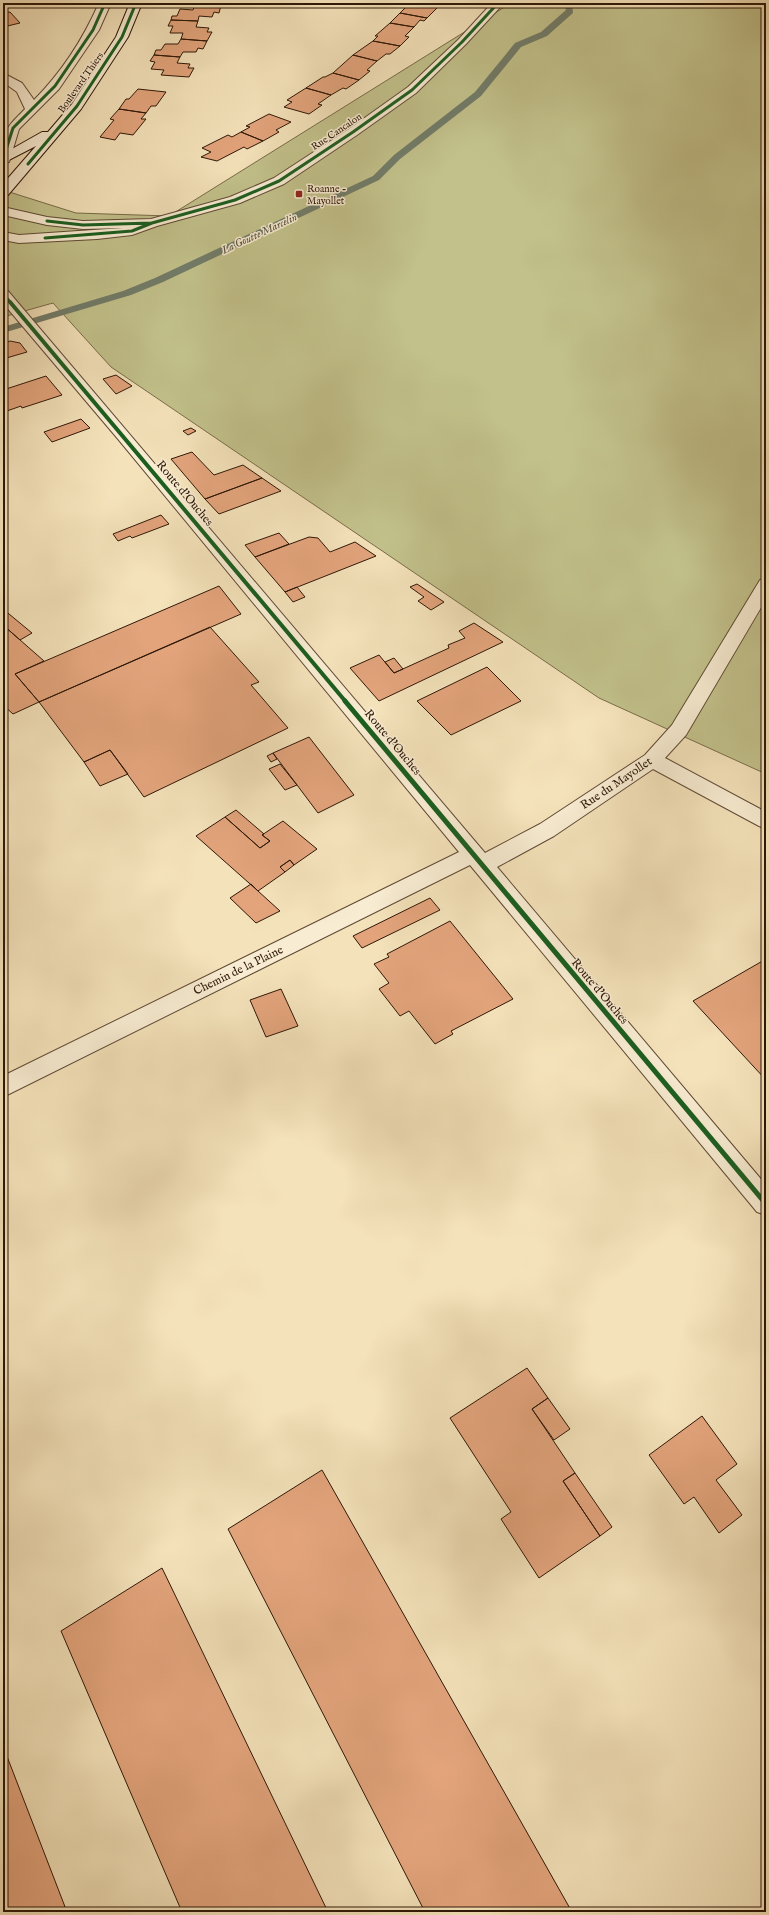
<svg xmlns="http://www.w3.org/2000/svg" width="769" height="1915" font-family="'IM FELL English',serif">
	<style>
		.green { fill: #c2c18b; stroke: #786c49 }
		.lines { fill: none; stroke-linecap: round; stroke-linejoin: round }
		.stream { fill: #717c69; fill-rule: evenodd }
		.building { fill: #e3a47c; stroke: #2e1707 }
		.service-casing { stroke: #604a34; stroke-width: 2 }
		.minor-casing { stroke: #604a34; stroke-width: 2 }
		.secondary-casing { stroke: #2e1707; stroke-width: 2 }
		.service { fill: #f8ecd2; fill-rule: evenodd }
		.minor { fill: #f8ecd2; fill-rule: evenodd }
		.secondary { fill: #f8ecd2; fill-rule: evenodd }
		.cycleway-far2-casing { stroke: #f8ecd2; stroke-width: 4.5 }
		.cycleway-far1-casing { stroke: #f8ecd2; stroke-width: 6 }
		.cycleway-casing { stroke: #f8ecd2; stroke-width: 8 }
		.cycleway-far2 { stroke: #1b5e20; stroke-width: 3 }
		.cycleway-far1 { stroke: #1b5e20; stroke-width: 4 }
		.cycleway { stroke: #1b5e20; stroke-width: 5 }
		.poi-dot { fill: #8f2418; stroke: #f8ecd2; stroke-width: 1.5 }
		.labels { text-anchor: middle; stroke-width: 3; stroke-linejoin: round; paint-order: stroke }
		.far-street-label { font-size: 10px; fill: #2e1707; stroke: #f8ecd2 }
		.far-poi-label { font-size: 10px; fill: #2e1707; stroke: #f8ecd2; text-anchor: start }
		.far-water-label { font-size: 11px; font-style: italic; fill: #555240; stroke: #f8ecd2 }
		.street-label { font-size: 12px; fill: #2e1707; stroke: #f8ecd2 }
	</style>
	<rect width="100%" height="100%" fill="#f4e2ba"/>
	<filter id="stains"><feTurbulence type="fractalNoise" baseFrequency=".005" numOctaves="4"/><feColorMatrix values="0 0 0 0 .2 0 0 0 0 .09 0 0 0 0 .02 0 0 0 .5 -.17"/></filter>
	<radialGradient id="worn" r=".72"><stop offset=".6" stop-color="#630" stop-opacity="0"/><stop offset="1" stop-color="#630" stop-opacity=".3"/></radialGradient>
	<path class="green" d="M 511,3 L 766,3 L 766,774 L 599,698 L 111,367 L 53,303 L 3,317 L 3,190 L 76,213 L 169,216 Z"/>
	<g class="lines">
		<path class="stream" d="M 564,3 L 572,3 L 573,13 L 547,36 L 521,47 L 481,96 L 400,159 L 379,180 L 163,282 L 131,295 L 3,333 L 3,327 L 123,291 L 155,278 L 373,176 L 394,155 L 475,92 L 515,43 L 541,32 L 566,10 Z"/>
	</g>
	<path class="building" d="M 195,3 L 222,3 L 221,5 L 195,4 Z
		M 401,3 L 438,3 L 434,7 L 438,7 L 427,18 L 400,13 L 408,5 L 400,4 Z
		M 195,4 L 221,5 L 219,13 L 214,12 L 212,17 L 199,16 L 198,21 L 171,20 L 172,16 L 177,16 L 180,9 L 193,10 Z
		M 10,12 L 20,23 L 3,27 L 3,13 Z
		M 400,13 L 427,18 L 424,21 L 420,20 L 414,27 L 390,23 Z
		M 171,20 L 198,21 L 196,27 L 209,28 L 207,32 L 212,32 L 207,41 L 181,39 L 183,33 L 170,33 L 173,26 L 168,26 Z
		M 390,23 L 414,27 L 405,36 L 409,37 L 400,46 L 373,41 L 378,36 L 375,36 Z
		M 181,39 L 207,41 L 203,49 L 198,48 L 196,52 L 183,52 L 180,57 L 154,55 L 156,50 L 161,50 L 165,44 L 178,44 Z
		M 373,41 L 400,46 L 390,54 L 386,54 L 377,61 L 353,55 Z
		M 154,55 L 180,57 L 177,63 L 190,64 L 188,68 L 194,68 L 189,77 L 161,75 L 164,70 L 151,69 L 155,62 L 150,61 Z
		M 353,55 L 377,61 L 367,70 L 370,71 L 359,80 L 333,73 Z
		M 333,73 L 359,80 L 346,89 L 343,88 L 331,95 L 306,88 L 323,77 L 325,77 Z
		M 306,88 L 331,95 L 318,104 L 322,105 L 309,114 L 284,107 L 292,102 L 287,100 Z
		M 138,89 L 166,92 L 156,106 L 151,106 L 146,113 L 119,109 L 126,99 L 129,99 Z
		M 119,109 L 146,113 L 141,119 L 146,119 L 133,135 L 120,133 L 115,140 L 100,137 L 114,120 L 110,119 Z
		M 269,114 L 291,122 L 276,130 L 279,132 L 263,141 L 241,132 L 250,127 L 246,126 Z
		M 241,132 L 263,141 L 247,149 L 244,147 L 217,161 L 201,157 L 211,152 L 202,148 L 228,135 L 232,137 Z
		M 10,341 L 20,343 L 27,352 L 3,359 L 3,344 Z
		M 116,375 L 132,386 L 116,394 L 103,379 Z
		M 46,376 L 62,395 L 22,408 L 21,406 L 4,412 L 3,410 L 3,390 Z
		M 81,419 L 90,428 L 52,442 L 44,432 Z
		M 191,428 L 196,431 L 188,435 L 183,431 Z
		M 192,452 L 214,475 L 243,465 L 262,478 L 205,499 L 171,459 Z
		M 262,478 L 281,491 L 219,514 L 205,499 Z
		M 161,515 L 169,524 L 132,538 L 130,536 L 118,541 L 113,534 Z
		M 279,533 L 289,544 L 255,557 L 245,545 Z
		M 309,537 L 318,538 L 330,552 L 355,542 L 376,556 L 285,592 L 255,557 Z
		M 417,584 L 444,602 L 431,610 L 418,601 L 424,597 L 410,587 Z
		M 219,586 L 241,614 L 39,702 L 15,674 Z
		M 297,587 L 305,597 L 293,602 L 285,592 Z
		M 3,609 L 32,633 L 20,640 L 3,625 Z
		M 474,623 L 503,642 L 379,701 L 350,668 L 379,655 L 394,673 L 449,648 L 448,645 L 465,638 L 459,631 Z
		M 3,625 L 44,661 L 15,674 L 39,702 L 13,714 L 3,705 Z
		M 210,627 L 259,682 L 251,685 L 288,728 L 144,797 L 110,750 L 84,762 L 39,702 Z
		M 394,658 L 403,669 L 394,673 L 385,662 Z
		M 487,667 L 521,701 L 451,735 L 417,701 Z
		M 309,737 L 354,795 L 318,813 L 273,753 Z
		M 110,750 L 128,774 L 100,786 L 84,762 Z
		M 273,753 L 277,759 L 271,762 L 267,756 Z
		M 280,764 L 297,785 L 285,790 L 269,769 Z
		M 236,810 L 264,834 L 262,835 L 270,841 L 260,848 L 225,817 Z
		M 225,817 L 260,848 L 270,841 L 262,835 L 283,821 L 317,849 L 294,865 L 290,860 L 280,867 L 285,872 L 258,891 L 196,836 Z
		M 290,860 L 294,865 L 285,872 L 280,867 Z
		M 251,884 L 258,891 L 280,911 L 256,923 L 230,898 Z
		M 430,898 L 440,910 L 362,948 L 353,936 Z
		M 450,921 L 513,999 L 451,1031 L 453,1034 L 435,1044 L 409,1011 L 400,1016 L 379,989 L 389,983 L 374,964 L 389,957 L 387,954 Z
		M 766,959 L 766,1080 L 693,1001 Z
		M 281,989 L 298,1026 L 266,1037 L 250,1000 Z
		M 527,1368 L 548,1398 L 532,1409 L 575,1473 L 563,1481 L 600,1536 L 539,1578 L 501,1519 L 511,1512 L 450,1418 Z
		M 548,1398 L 570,1429 L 554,1440 L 532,1409 Z
		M 702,1416 L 737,1464 L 716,1480 L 742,1515 L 719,1533 L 694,1497 L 684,1504 L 649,1455 Z
		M 322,1470 L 572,1912 L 425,1912 L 228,1529 Z
		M 575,1473 L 612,1527 L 600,1536 L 563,1481 Z
		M 162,1568 L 328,1912 L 182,1912 L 61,1631 Z
		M 3,1746 L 67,1912 L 3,1912 Z"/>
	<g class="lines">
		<g class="service-casing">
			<path id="service" d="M 99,3 L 111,3 L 99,30 L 59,89 L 19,129 L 10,159 L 9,162 L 3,163 C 3,131 3,131 25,109 L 17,92 L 3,82 L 3,73 L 22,83 L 34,100 C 62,72 83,39 99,3 Z"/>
		</g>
		<g class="minor-casing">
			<path id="minor" d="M 492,3 L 504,3 L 466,44 L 416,93 L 357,135 L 284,184 L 240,203 L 157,226 L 132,235 L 97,239 L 19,243 L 3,240 L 3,232 L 19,235 L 123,228 L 83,229 L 47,225 L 3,215 L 3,207 L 47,217 L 83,221 L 151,219 L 230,197 L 274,178 L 349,129 L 408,87 L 458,40 Z
				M 3,290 L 8,291 L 485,853 L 540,824 L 645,755 L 672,725 L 760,580 L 766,578 L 766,599 L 686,735 L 665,758 L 766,812 L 766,829 L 759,826 L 653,769 L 554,836 L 497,867 L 766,1185 L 766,1215 L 757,1212 L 470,865 L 3,1097 L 3,1076 L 459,852 L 118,439 L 3,303 Z"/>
		</g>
		<g class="secondary-casing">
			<path id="secondary" d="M 130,3 L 142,3 L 128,37 L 81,109 L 8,195 L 3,196 L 3,184 L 36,146 L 3,163 L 3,154 L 42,132 L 48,132 L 72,104 L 116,37 Z"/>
		</g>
		<use href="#service" class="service"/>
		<use href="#minor" class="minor"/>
		<use href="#secondary" class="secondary"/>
		<g class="cycleway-far2-casing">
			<path id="cycleway-far2" d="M 3,159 L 13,128 L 55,86 L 93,30 L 105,3
				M 28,164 L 77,106 L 122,37 L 136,3
				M 152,223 L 235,200 L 279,181 L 353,132 L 412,90 L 462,42 L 498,3
				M 45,238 L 132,231 L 152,223 L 83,225 L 47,221
				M 3,294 L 11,303"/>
		</g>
		<g class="cycleway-far1-casing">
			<path id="cycleway-far1" d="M 10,302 L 346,702"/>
		</g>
		<g class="cycleway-casing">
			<path id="cycleway" d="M 345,701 L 766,1204"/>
		</g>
		<use href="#cycleway-far2" class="cycleway-far2"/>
		<use href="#cycleway-far1" class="cycleway-far1"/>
		<use href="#cycleway" class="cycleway"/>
	</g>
	<rect class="poi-dot" x="295" y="190" width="8" height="8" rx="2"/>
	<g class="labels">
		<g class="far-street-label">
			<text transform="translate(80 82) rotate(-55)" y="4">Boulevard Thiers</text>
			<text transform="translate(336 131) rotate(-34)" y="4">Rue Cancalon</text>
		</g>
		<g class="far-poi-label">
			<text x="307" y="192">Roanne -<tspan x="307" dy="12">Mayollet</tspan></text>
		</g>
		<g class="far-water-label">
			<text transform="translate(259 233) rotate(-25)" y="4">La Goutte Marcelin</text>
		</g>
		<g class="street-label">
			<text transform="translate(185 493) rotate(50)" y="4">Route d'Ouches</text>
			<text transform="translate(393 742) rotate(50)" y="4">Route d'Ouches</text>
			<text transform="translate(616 783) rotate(-34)" y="4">Rue du Mayollet</text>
			<text transform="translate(238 970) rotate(-26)" y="4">Chemin de la Plaine</text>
			<text transform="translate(600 991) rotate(50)" y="4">Route d'Ouches</text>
		</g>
	</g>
	<rect width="769" height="1915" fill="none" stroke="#f4e2ba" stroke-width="16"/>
	<rect x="4" y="4" width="761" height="1907" fill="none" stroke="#2e1707" stroke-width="2"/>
	<rect x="8" y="8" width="753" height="1899" fill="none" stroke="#2e1707"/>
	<rect width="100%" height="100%" filter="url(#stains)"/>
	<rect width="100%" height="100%" fill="url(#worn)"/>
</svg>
